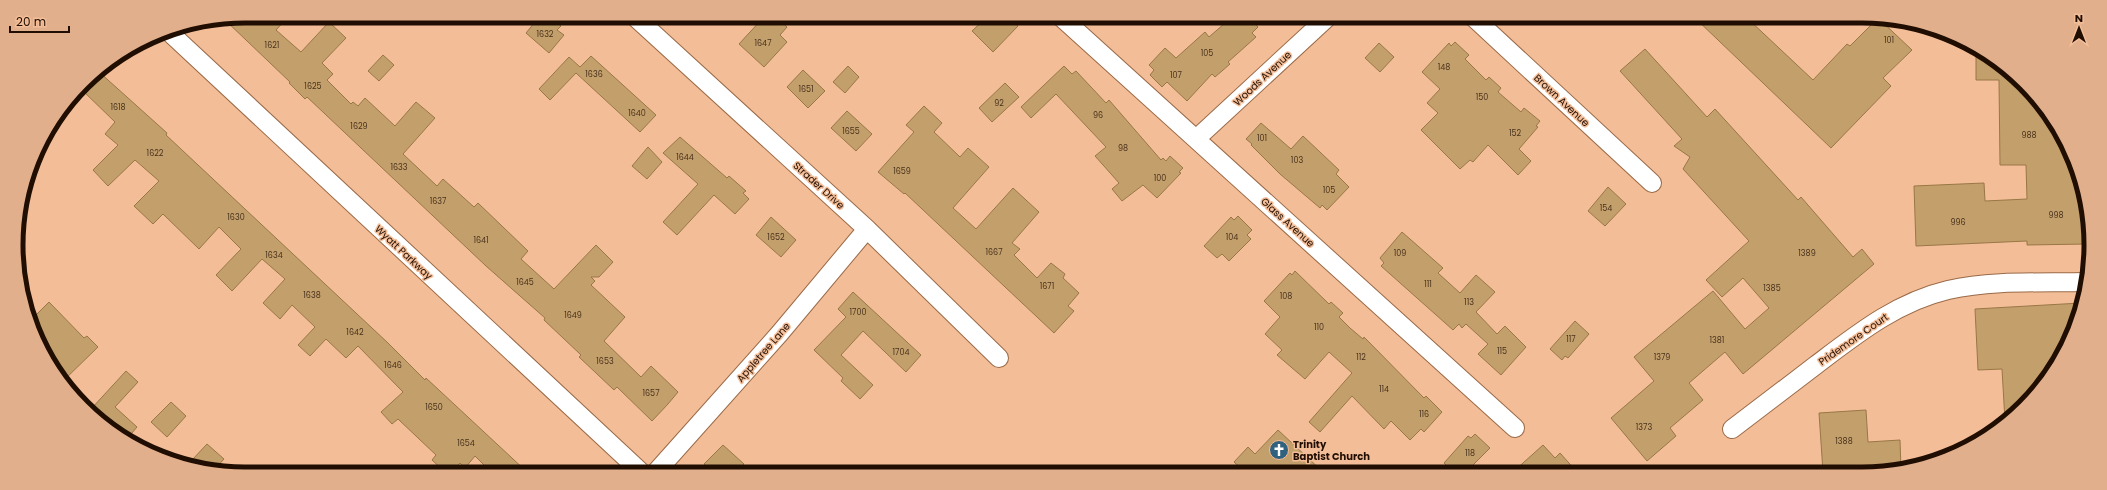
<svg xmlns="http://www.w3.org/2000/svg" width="2107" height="490" font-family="Poppins,sans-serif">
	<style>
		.building { fill: #c39f6c; stroke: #997745 }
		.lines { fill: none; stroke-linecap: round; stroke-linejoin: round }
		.street-casing { stroke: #9a6a47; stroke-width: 20 }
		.street { stroke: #fff; stroke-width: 18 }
		.labels { text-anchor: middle; stroke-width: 3; stroke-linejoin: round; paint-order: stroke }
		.number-label { font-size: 8px; fill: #49321c }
		.street-label { font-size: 10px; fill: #200e02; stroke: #f3bd98 }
		.poi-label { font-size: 10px; font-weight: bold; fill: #200e02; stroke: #f3bd98; text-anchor: start }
		.rim { fill: none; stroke: #200e02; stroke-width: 5 }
	</style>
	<rect width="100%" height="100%" fill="#f3bd98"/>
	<path class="building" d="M 245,16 L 289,16 L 276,30 L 301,52 L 329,22 L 346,38 L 322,63 L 333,74 L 327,80 L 351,104 L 353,102 L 358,106 L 365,98 L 395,126 L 416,102 L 435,118 L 403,154 L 437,186 L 443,179 L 474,207 L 478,203 L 528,251 L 521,259 L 554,289 L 596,245 L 613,262 L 599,277 L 591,277 L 595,281 L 591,285 L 625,317 L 604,341 L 641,377 L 651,366 L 678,392 L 668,404 L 652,421 L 617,387 L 614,390 L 579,357 L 581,355 L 544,320 L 545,318 L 486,266 L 307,97 L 305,99 L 289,83 L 290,82 L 225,20 Z
		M 540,16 L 549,16 L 561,26 L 557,30 L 564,35 L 549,53 L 526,33 Z
		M 776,17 L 787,27 L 780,35 L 787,42 L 764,67 L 739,44 L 762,19 L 769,25 Z
		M 987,17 L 1010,17 L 1018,26 L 993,52 L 972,31 Z
		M 1232,17 L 1249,17 L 1258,27 L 1252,33 L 1256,37 L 1228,62 L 1230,64 L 1215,77 L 1212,74 L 1187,101 L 1167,82 L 1162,87 L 1150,75 L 1154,70 L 1149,65 L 1165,48 L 1176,58 L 1205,32 L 1209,37 Z
		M 1695,18 L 1747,18 L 1813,80 L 1847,44 L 1850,46 L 1878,18 L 1912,50 L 1883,78 L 1891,86 L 1831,148 Z
		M 1455,42 L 1469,55 L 1465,59 L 1486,80 L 1489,77 L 1501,88 L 1498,92 L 1521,112 L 1524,108 L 1540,121 L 1536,126 L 1538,127 L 1519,149 L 1531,161 L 1518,175 L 1488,145 L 1473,162 L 1470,160 L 1460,169 L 1421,130 L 1438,113 L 1427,103 L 1440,89 L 1422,72 L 1449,43 L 1451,46 Z
		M 1379,43 L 1394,57 L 1380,72 L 1365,58 Z
		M 1976,46 L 2044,106 L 2083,186 L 2087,244 L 2027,245 L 2027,241 L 1916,246 L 1914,186 L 1984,183 L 1985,201 L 2027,199 L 2026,165 L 2000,165 L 1999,80 L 1976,80 Z
		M 1645,49 L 1707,117 L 1715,109 L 1798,200 L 1801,197 L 1853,257 L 1862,249 L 1874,264 L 1743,374 L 1725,352 L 1689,383 L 1703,400 L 1670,428 L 1676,436 L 1647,461 L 1611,418 L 1654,381 L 1634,357 L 1713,291 L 1745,329 L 1769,308 L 1743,278 L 1722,297 L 1706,280 L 1749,241 L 1683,169 L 1690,157 L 1674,146 L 1682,139 L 1620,71 Z
		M 383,55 L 394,65 L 379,81 L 368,71 Z
		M 591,56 L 656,115 L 640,132 L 576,73 L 550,100 L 539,89 L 569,57 L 580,67 Z
		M 848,66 L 859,77 L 845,93 L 833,82 Z
		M 1064,66 L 1072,74 L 1076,71 L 1106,103 L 1109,100 L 1161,160 L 1163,158 L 1166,161 L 1170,156 L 1183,168 L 1179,172 L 1181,173 L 1157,198 L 1143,185 L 1122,201 L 1112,189 L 1119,183 L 1095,156 L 1106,147 L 1056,94 L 1031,118 L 1021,107 Z
		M 803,70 L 825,91 L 808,108 L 787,87 Z
		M 98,71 L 167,133 L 166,135 L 388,343 L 425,380 L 426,378 L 527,472 L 491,472 L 475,456 L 465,468 L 460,463 L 452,472 L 445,472 L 432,460 L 436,455 L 398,419 L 392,424 L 381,412 L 403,392 L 358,346 L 346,358 L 326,339 L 310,356 L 298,345 L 315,327 L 292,305 L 280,319 L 263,303 L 285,279 L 262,259 L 232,291 L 216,275 L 241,249 L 219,227 L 199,249 L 163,214 L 153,224 L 134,206 L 159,181 L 135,160 L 108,186 L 93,170 L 118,145 L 105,134 L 115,122 L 81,89 Z
		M 1005,83 L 1019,97 L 992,122 L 979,108 Z
		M 924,106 L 942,123 L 934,132 L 960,157 L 968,148 L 989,167 L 953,208 L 976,229 L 1013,188 L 1039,212 L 1012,243 L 1020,249 L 1014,255 L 1037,278 L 1051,263 L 1065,274 L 1063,278 L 1079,293 L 1068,306 L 1074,311 L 1054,333 L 905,193 L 904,194 L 878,172 L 914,132 L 906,125 Z
		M 847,111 L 872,134 L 856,151 L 831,128 Z
		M 1261,123 L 1291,149 L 1303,136 L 1339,170 L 1336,174 L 1349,187 L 1327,210 L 1322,205 L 1320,208 L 1280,174 L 1251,145 L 1252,144 L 1246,139 Z
		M 680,137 L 727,178 L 729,176 L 746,191 L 743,193 L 749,199 L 735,214 L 714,195 L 677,235 L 663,222 L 698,184 L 663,153 Z
		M 648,147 L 662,162 L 647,179 L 632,166 Z
		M 1608,187 L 1626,204 L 1605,226 L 1588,211 Z
		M 1238,216 L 1252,230 L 1247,235 L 1251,239 L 1229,261 L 1222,254 L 1217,258 L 1204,246 L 1231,217 L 1234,220 Z
		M 771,217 L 796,240 L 781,257 L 756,235 Z
		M 1402,232 L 1443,268 L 1438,273 L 1460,293 L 1476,275 L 1495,292 L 1476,312 L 1497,334 L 1505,326 L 1526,347 L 1501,375 L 1478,354 L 1488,344 L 1466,324 L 1462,328 L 1459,324 L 1453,330 L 1381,266 L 1384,263 L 1380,258 Z
		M 1295,271 L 1329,304 L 1331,302 L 1343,313 L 1339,317 L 1350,328 L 1363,339 L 1364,337 L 1424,398 L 1426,396 L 1442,412 L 1424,432 L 1421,429 L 1410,440 L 1391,421 L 1384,429 L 1352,396 L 1320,432 L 1309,422 L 1352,373 L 1329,352 L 1305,379 L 1277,355 L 1282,350 L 1265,334 L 1280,317 L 1264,301 L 1290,273 L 1292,275 Z
		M 853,292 L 921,355 L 906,372 L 863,331 L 841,355 L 873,385 L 860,399 L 841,381 L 843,378 L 814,350 L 846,317 L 838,309 Z
		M 49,302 L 84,338 L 87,336 L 98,347 L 62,382 L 31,320 Z
		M 2081,303 L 2067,346 L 2024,407 L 2005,421 L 2002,369 L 1978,370 L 1975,309 Z
		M 1575,321 L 1589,334 L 1568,358 L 1565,356 L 1562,360 L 1550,349 Z
		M 126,371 L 138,382 L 115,407 L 137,427 L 126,440 L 91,409 Z
		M 171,402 L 186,416 L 167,437 L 151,422 Z
		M 1866,410 L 1868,442 L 1900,440 L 1901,469 L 1892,472 L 1823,472 L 1819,413 Z
		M 1278,430 L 1323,472 L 1245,472 L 1234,462 L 1248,447 L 1255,454 Z
		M 1475,434 L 1490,448 L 1466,472 L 1453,472 L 1444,463 L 1468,436 L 1471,438 Z
		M 207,444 L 224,459 L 213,471 L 200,467 L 192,460 Z
		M 723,445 L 744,464 L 737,472 L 712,472 L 704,464 Z
		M 1543,445 L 1555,458 L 1560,453 L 1577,472 L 1513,472 Z"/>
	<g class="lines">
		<g class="street-casing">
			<path id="street" d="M 634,16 L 867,229 L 999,358
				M 1061,17 L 1515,428
				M 1473,17 L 1652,183
				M 168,31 L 641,472
				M 1196,139 L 1328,17
				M 1732,429 C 1760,408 1788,386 1816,365 C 1857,334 1897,302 1948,290 C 1993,280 2040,283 2087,282
				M 656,472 L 780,333 L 867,229"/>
		</g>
		<use href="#street" class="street"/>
	</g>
	<defs>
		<g id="church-disc" transform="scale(1)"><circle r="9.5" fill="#2f627f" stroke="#f3bd98"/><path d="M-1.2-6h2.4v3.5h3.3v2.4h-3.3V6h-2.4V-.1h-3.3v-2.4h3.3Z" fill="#fff"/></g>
	</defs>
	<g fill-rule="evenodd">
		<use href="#church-disc" x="1279" y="450"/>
	</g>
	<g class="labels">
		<g class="number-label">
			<text x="545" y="37">1632</text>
			<text x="1889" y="43">101</text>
			<text x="763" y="46">1647</text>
			<text x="272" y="48">1621</text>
			<text x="1207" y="56">105</text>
			<text x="1444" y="70">148</text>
			<text x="594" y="77">1636</text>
			<text x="1176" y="78">107</text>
			<text x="313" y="89">1625</text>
			<text x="806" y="92">1651</text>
			<text x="1482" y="100">150</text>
			<text x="999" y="106">92</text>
			<text x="118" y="110">1618</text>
			<text x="637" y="116">1640</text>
			<text x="1098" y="118">96</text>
			<text x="359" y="129">1629</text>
			<text x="851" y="134">1655</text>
			<text x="1515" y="136">152</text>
			<text x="2029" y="138">988</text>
			<text x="1262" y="141">101</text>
			<text x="1123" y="151">98</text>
			<text x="155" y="156">1622</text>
			<text x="685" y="160">1644</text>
			<text x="1297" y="163">103</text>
			<text x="399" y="170">1633</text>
			<text x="902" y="174">1659</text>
			<text x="1160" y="181">100</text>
			<text x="1329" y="193">105</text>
			<text x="438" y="204">1637</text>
			<text x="1606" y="211">154</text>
			<text x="2056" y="218">998</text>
			<text x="236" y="220">1630</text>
			<text x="1958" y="225">996</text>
			<text x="776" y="240">1652</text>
			<text x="1232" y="240">104</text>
			<text x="481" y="243">1641</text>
			<text x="994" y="255">1667</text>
			<text x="1400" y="256">109</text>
			<text x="1807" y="256">1389</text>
			<text x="274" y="258">1634</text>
			<text x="525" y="285">1645</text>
			<text x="1428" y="287">111</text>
			<text x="1047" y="289">1671</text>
			<text x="1772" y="291">1385</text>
			<text x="312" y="298">1638</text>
			<text x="1286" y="299">108</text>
			<text x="1469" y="305">113</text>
			<text x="858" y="315">1700</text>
			<text x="573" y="318">1649</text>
			<text x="1319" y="330">110</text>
			<text x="355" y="335">1642</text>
			<text x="1571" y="342">117</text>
			<text x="1717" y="343">1381</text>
			<text x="1502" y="354">115</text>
			<text x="901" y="355">1704</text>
			<text x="1361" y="360">112</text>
			<text x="1662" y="360">1379</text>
			<text x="605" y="364">1653</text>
			<text x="393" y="368">1646</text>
			<text x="1384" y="392">114</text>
			<text x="651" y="396">1657</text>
			<text x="434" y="410">1650</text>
			<text x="1424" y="417">116</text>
			<text x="1644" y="430">1373</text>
			<text x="1844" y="444">1388</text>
			<text x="466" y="446">1654</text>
			<text x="1470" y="456">118</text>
		</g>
		<g class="street-label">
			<text transform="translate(1262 78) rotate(-43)" y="4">Woods Avenue</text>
			<text transform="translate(1562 100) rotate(43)" y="4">Brown Avenue</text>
			<text transform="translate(819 185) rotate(42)" y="4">Strader Drive</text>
			<text transform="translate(1288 222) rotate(42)" y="4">Glass Avenue</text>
			<text transform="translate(404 252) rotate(43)" y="4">Wyatt Parkway</text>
			<text transform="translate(1853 339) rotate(-35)" y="4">Pridemore Court</text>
			<text transform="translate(763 352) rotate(-49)" y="4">Appletree Lane</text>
		</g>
		<g class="poi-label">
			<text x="1293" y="448">Trinity<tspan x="1293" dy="12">Baptist Church</tspan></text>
		</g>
	</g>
	<path d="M0 0H2107V490H0ZM245 23H1862A222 222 0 0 1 2084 245V245A222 222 0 0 1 1862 467H245A222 222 0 0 1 23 245V245A222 222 0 0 1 245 23Z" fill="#e2af8c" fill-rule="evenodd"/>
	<path class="rim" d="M245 23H1862A222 222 0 0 1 2084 245V245A222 222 0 0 1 1862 467H245A222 222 0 0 1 23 245V245A222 222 0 0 1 245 23Z"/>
	<g transform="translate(2079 28)" stroke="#f3bd98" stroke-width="3" paint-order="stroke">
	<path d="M0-3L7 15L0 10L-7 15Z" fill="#200e02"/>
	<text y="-6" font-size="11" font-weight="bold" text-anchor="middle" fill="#200e02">N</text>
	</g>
	<path d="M10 26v6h59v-6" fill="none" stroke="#200e02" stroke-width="2"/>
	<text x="16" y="26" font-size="12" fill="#200e02" stroke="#f3bd98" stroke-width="3" paint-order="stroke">20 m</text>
</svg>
